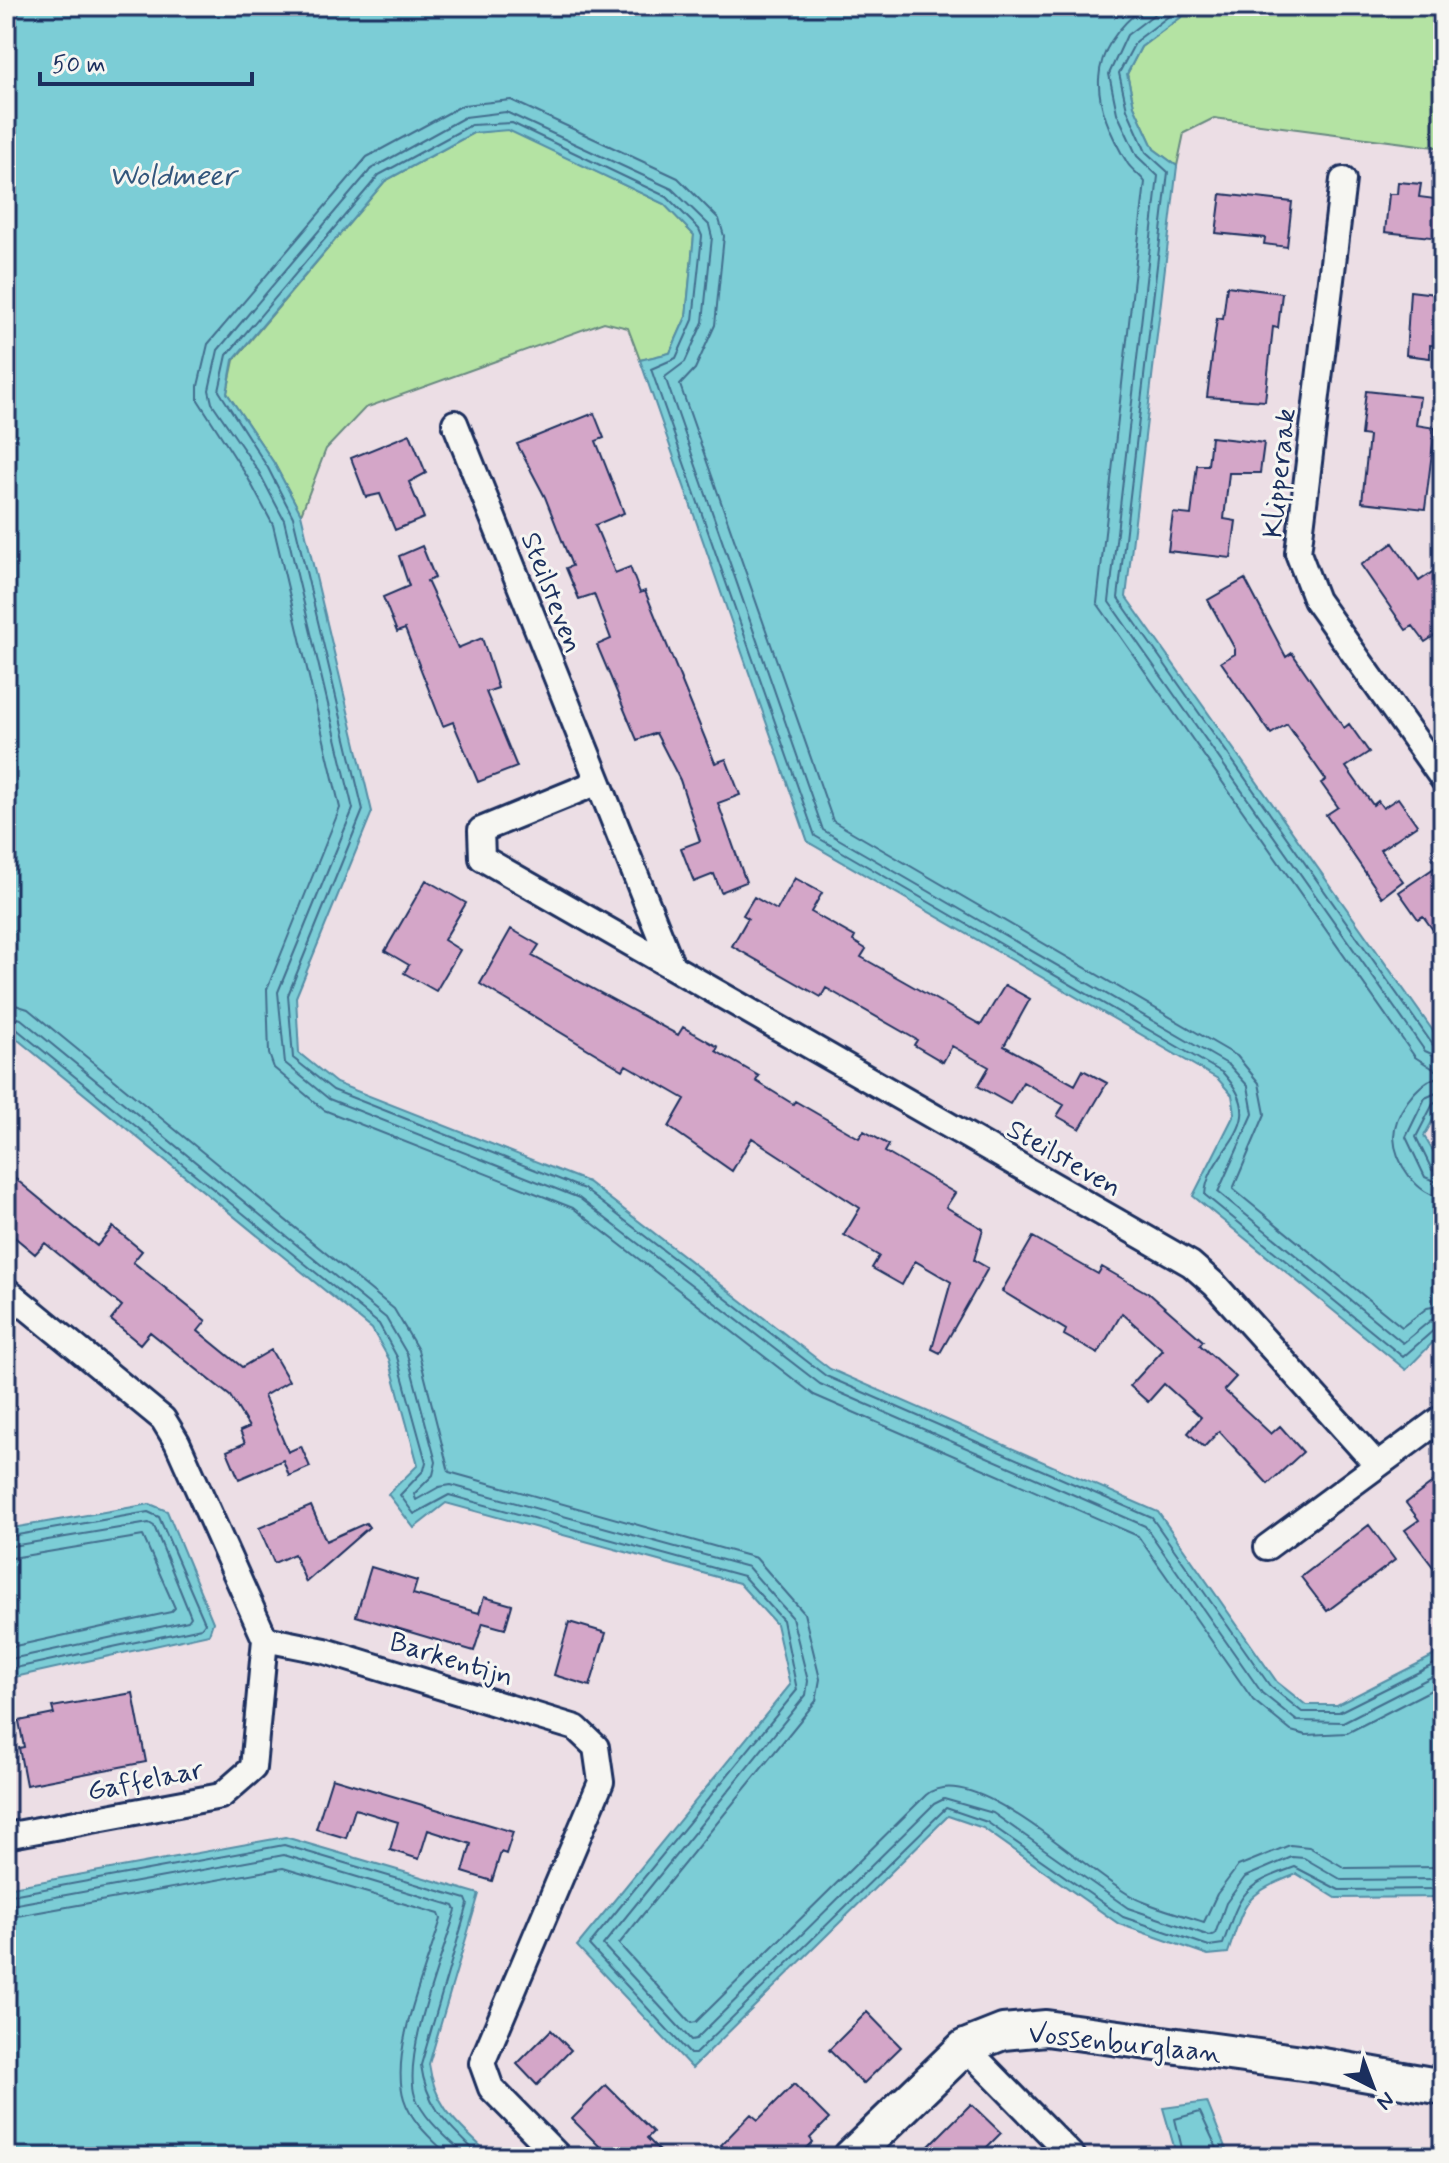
<svg xmlns="http://www.w3.org/2000/svg" width="1449" height="2163" font-family="Mynerve,sans-serif">
	<style>
		.green { fill: #b4e3a3; stroke: #688980; stroke-width: 2 }
		.water { fill: #7ccdd6; stroke: #558ea6; stroke-width: 2 }
		.lines { fill: none; stroke-linecap: round; stroke-linejoin: round }
		.shore { stroke: #426e8e; stroke-width: 2 }
		.building { fill: #d4a6c8; stroke: #1b2f5e; stroke-width: 2 }
		.street-casing { stroke: #1b2f5e; stroke-width: 30 }
		.secondary-casing { stroke: #1b2f5e; stroke-width: 40 }
		.street { stroke: #f6f6f2; stroke-width: 24 }
		.secondary { stroke: #f6f6f2; stroke-width: 34 }
		.labels { text-anchor: middle; stroke-width: 6; stroke-linejoin: round; paint-order: stroke }
		.street-label { font-size: 28px; fill: #1b2f5e; stroke: #f6f6f2 }
		.water-label { font-size: 30px; font-style: italic; fill: #33567c; stroke: #f6f6f2 }
	</style>
	<rect width="100%" height="100%" fill="#ecdee5"/>
	<filter id="ink" filterUnits="userSpaceOnUse"><feTurbulence type="fractalNoise" baseFrequency=".0125" numOctaves="2"/><feDisplacementMap in="SourceGraphic" scale="16" xChannelSelector="R" yChannelSelector="G"/><feConvolveMatrix kernelMatrix="1 2 1 2 8 2 1 2 1" color-interpolation-filters="sRGB"/></filter>
	<g filter="url(#ink)">
		<path class="green" d="M 1196,6 L 1437,6 L 1443,11 L 1443,148 L 1214,118 L 1184,133 L 1177,166 L 1154,149 L 1134,106 L 1127,74 L 1141,47 Z
			M 508,129 L 664,204 L 694,235 L 686,317 L 670,353 L 640,360 L 628,328 L 604,322 L 365,408 L 326,449 L 301,514 L 274,463 L 227,393 L 234,360 L 385,181 L 473,133 Z"/>
		<path class="water" d="M 6,6 L 1196,6 L 1141,47 L 1127,74 L 1134,106 L 1154,149 L 1177,166 L 1126,597 L 1443,1045 L 1443,1102 L 1424,1136 L 1443,1168 L 1442,1333 L 1406,1370 L 1193,1196 L 1235,1113 L 1232,1095 L 1218,1079 L 808,842 L 640,360 L 670,353 L 686,317 L 694,235 L 664,204 L 508,130 L 473,133 L 385,181 L 233,360 L 227,393 L 274,463 L 301,514 L 372,812 L 296,997 L 299,1053 L 336,1083 L 588,1182 L 830,1369 L 1158,1512 L 1277,1682 L 1306,1705 L 1337,1705 L 1443,1651 L 1443,1897 L 1336,1898 L 1297,1874 C 1243,1895 1246,1900 1228,1953 L 1208,1955 L 1119,1924 L 983,1828 L 948,1816 L 692,2068 L 577,1946 L 790,1685 L 776,1624 L 739,1583 L 446,1503 L 414,1528 L 388,1494 L 418,1465 L 389,1359 L 372,1329 L 6,1030 Z
			M 150,1504 L 167,1511 L 213,1622 L 209,1634 L 6,1679 L 6,1529 Z
			M 285,1837 L 479,1894 L 429,2064 C 435,2110 461,2126 492,2157 L 6,2157 L 6,1888 Z
			M 1207,2102 L 1229,2157 L 1177,2157 L 1163,2108 Z"/>
		<g class="lines">
			<path class="shore" d="M 1145,6 C 1083,52 1090,102 1128,164 C 1133,171 1140,175 1145,182 L 1097,603 L 1415,1057 L 1438,1072 L 1437,1077 C 1416,1084 1394,1114 1394,1137 C 1395,1162 1417,1196 1443,1197
				M 1165,6 L 1127,35 L 1109,74 L 1117,113 L 1137,156 L 1158,176 L 1109,602 L 1425,1051 L 1443,1059
				M 1182,6 L 1136,41 L 1119,73 L 1127,109 L 1146,152 L 1168,172 L 1118,598 L 1433,1045 L 1443,1049
				M 6,1002 L 28,1009 L 394,1309 L 418,1350 L 449,1472 L 756,1558 L 804,1613 L 820,1679 L 816,1701 L 619,1944 L 691,2023 L 696,2022 L 926,1795 C 973,1757 1089,1875 1133,1897 C 1154,1908 1181,1914 1204,1922 L 1217,1894 L 1238,1866 L 1290,1845 L 1309,1847 L 1345,1868 L 1443,1867
				M 6,1014 L 21,1019 L 386,1318 L 407,1354 L 436,1462 L 433,1475 L 414,1494 L 416,1500 L 439,1487 L 451,1485 L 748,1567 L 792,1617 L 808,1681 L 806,1695 L 603,1945 L 691,2040 L 696,2039 L 934,1804 L 944,1799 L 993,1813 L 1128,1908 L 1210,1936 L 1215,1934 L 1226,1903 L 1245,1877 L 1292,1857 L 1304,1858 L 1342,1880 L 1443,1879
				M 6,1024 L 14,1027 L 379,1324 L 397,1357 L 426,1462 L 424,1470 L 400,1495 L 414,1514 L 449,1495 L 743,1576 L 783,1620 L 797,1690 L 589,1945 L 690,2054 L 695,2054 L 946,1808 L 987,1822 L 1123,1917 L 1209,1946 L 1223,1944 C 1241,1892 1242,1886 1295,1867 L 1339,1890 L 1443,1889
				M 1443,1090 L 1425,1098 L 1406,1137 L 1425,1177 L 1443,1185
				M 1443,1100 L 1433,1104 L 1416,1137 L 1432,1170 L 1443,1174
				M 1443,1305 L 1427,1308 L 1402,1327 L 1233,1189 L 1265,1114 L 1259,1083 L 1237,1056 L 833,821 L 680,385 L 695,369 L 715,325 L 724,236 L 719,219 L 678,178 L 511,100 L 463,105 L 367,157 L 208,344 L 198,386 L 198,400 L 248,478 L 273,525 L 340,808 L 267,989 L 269,1054 L 274,1068 L 324,1110 L 573,1208 L 814,1395 L 1138,1536 L 1253,1700 L 1291,1731 L 1306,1735 L 1347,1733 L 1443,1684
				M 1443,1317 L 1431,1320 L 1403,1343 L 1218,1192 L 1253,1114 L 1248,1086 L 1229,1065 L 823,830 L 665,377 L 685,362 L 703,322 L 712,237 L 709,225 L 672,189 L 506,112 L 465,117 L 371,169 L 218,350 L 209,390 L 212,403 L 259,472 L 284,520 L 353,809 L 278,992 L 285,1063 L 329,1099 L 579,1198 L 820,1384 L 1145,1526 L 1262,1693 L 1297,1721 L 1343,1722 L 1443,1671
				M 1443,1327 L 1435,1329 L 1403,1357 L 1205,1195 C 1208,1146 1274,1128 1223,1073 L 815,836 L 651,369 L 676,358 L 693,320 L 702,236 L 699,229 L 667,197 L 512,123 L 471,125 L 379,175 L 227,355 L 219,391 L 268,468 L 293,517 L 363,810 L 288,995 L 293,1058 L 333,1090 L 584,1189 L 826,1376 L 1152,1518 L 1270,1686 L 1302,1712 L 1339,1712 L 1443,1660
				M 6,1537 L 148,1512 L 159,1517 L 205,1623 L 201,1628 L 6,1670
				M 6,1547 L 149,1523 L 154,1526 L 191,1617 L 188,1621 L 6,1660
				M 6,1559 L 143,1536 L 175,1608 L 171,1612 L 6,1648
				M 6,1896 L 284,1845 L 466,1899 L 468,1904 L 421,2065 C 427,2110 450,2126 481,2157
				M 6,1906 L 284,1855 L 454,1906 L 456,1910 C 443,1955 402,2055 415,2096 C 424,2120 449,2139 467,2157
				M 6,1918 L 283,1868 L 439,1914 L 441,1919 C 427,1966 389,2052 404,2099 C 411,2122 433,2140 450,2157
				M 1184,2157 L 1175,2119 L 1200,2112 L 1221,2157"/>
		</g>
		<path class="building" d="M 1398,182 L 1421,184 L 1419,197 L 1443,200 L 1440,238 L 1385,232 L 1389,194 L 1397,194 Z
			M 1221,194 L 1292,202 L 1287,247 L 1264,244 L 1265,238 L 1216,233 Z
			M 1227,286 L 1282,293 L 1278,328 L 1273,327 L 1265,401 L 1207,397 L 1217,318 L 1223,319 Z
			M 1410,291 L 1443,295 L 1443,346 L 1430,345 L 1430,358 L 1406,355 Z
			M 1366,391 L 1420,397 L 1416,425 L 1435,428 L 1425,509 L 1362,502 L 1369,436 L 1361,435 Z
			M 594,413 L 604,438 L 596,441 L 624,513 L 595,525 L 615,573 L 630,567 L 640,593 L 645,591 L 715,763 L 726,759 L 740,795 L 718,803 L 746,882 L 721,892 L 714,874 L 694,882 L 681,848 L 700,841 L 680,780 L 656,733 L 637,740 L 597,645 L 611,639 L 594,594 L 579,599 L 566,568 L 572,566 L 545,497 L 517,444 Z
			M 410,434 L 426,473 L 409,482 L 424,518 L 395,530 L 380,494 L 366,497 L 351,458 Z
			M 1211,437 L 1264,443 L 1260,473 L 1229,473 L 1224,519 L 1236,521 L 1231,558 L 1168,551 L 1173,513 L 1191,515 L 1197,465 L 1208,465 Z
			M 1393,543 L 1419,581 L 1434,571 L 1443,584 L 1443,630 L 1425,642 L 1413,626 L 1406,630 L 1361,565 Z
			M 422,546 L 435,578 L 427,581 L 458,648 L 482,638 L 498,688 L 486,692 L 517,767 L 478,782 L 453,722 L 443,726 L 405,629 L 397,632 L 383,597 L 409,586 L 399,556 Z
			M 1245,579 L 1286,657 L 1292,653 L 1344,728 L 1349,724 L 1369,752 L 1346,767 L 1373,805 L 1378,801 L 1383,808 L 1398,798 L 1417,825 L 1380,850 L 1403,881 L 1382,897 L 1326,815 L 1338,807 L 1321,783 L 1326,780 L 1287,724 L 1271,734 L 1221,662 L 1235,654 L 1235,649 L 1208,600 Z
			M 1443,862 L 1443,944 L 1423,916 L 1418,919 L 1399,892 Z
			M 795,878 L 822,893 L 811,912 L 855,937 L 853,941 L 866,949 L 861,957 L 981,1025 L 1005,985 L 1030,999 L 1004,1046 L 1075,1085 L 1083,1070 L 1107,1083 L 1080,1129 L 1057,1116 L 1064,1105 L 1023,1082 L 1010,1104 L 978,1086 L 989,1067 L 952,1046 L 943,1062 L 914,1045 L 917,1040 L 826,988 L 821,997 L 732,946 L 748,918 L 743,915 L 754,897 L 777,910 Z
			M 426,880 L 466,903 L 444,940 L 460,950 L 436,991 L 404,973 L 409,965 L 385,951 Z
			M 511,929 L 539,945 L 532,956 L 678,1035 L 683,1027 L 718,1047 L 716,1051 L 759,1076 L 756,1081 L 793,1104 L 795,1101 L 859,1138 L 864,1131 L 889,1145 L 885,1152 L 955,1193 L 946,1207 L 983,1229 L 974,1260 L 988,1268 L 940,1353 L 932,1349 L 951,1282 L 915,1261 L 902,1285 L 872,1268 L 879,1256 L 844,1235 L 860,1208 L 752,1138 L 732,1171 L 669,1127 L 685,1099 L 626,1065 L 623,1070 L 480,984 Z
			M 6,1171 L 97,1246 L 113,1227 L 142,1251 L 133,1262 L 206,1321 L 198,1331 L 242,1367 L 271,1350 L 289,1381 L 264,1396 L 288,1452 L 301,1446 L 310,1467 L 289,1476 L 283,1460 L 239,1479 L 227,1451 L 245,1443 L 240,1431 L 249,1427 L 230,1396 L 150,1332 L 140,1344 L 111,1320 L 122,1306 L 45,1243 L 35,1254 L 6,1230 Z
			M 1033,1237 L 1098,1274 L 1102,1267 L 1151,1295 L 1203,1341 L 1200,1345 L 1236,1377 L 1224,1390 L 1271,1434 L 1280,1426 L 1303,1452 L 1268,1484 L 1219,1431 L 1204,1447 L 1188,1433 L 1201,1417 L 1164,1384 L 1148,1402 L 1130,1386 L 1163,1350 L 1122,1313 L 1098,1354 L 1064,1335 L 1066,1330 L 1002,1291 Z
			M 1443,1475 L 1443,1580 L 1405,1530 L 1419,1520 L 1406,1503 Z
			M 311,1506 L 326,1541 L 366,1523 L 369,1527 L 306,1582 L 294,1554 L 274,1563 L 259,1528 Z
			M 1369,1525 L 1395,1560 L 1327,1611 L 1301,1577 Z
			M 371,1567 L 417,1581 L 413,1594 L 479,1613 L 484,1597 L 512,1605 L 505,1629 L 483,1623 L 474,1651 L 356,1616 Z
			M 569,1622 L 606,1633 L 590,1686 L 554,1675 Z
			M 133,1693 L 146,1762 L 26,1785 L 19,1748 L 24,1747 L 19,1721 L 54,1714 L 52,1707 Z
			M 332,1778 L 513,1832 L 506,1854 L 501,1852 L 492,1881 L 463,1872 L 471,1844 L 428,1830 L 419,1859 L 390,1850 L 398,1822 L 355,1809 L 346,1838 L 316,1829 Z
			M 867,2012 L 901,2047 L 863,2084 L 829,2050 Z
			M 551,2030 L 571,2050 L 537,2085 L 517,2064 Z
			M 794,2084 L 829,2119 L 810,2138 L 813,2142 L 798,2157 L 732,2157 L 721,2145 L 751,2114 L 758,2120 Z
			M 606,2085 L 653,2132 L 647,2138 L 666,2157 L 610,2157 L 572,2119 Z
			M 971,2104 L 1001,2133 L 977,2157 L 918,2157 Z"/>
		<g class="lines">
			<g class="street-casing">
				<path id="street" d="M 1343,180 L 1298,553 L 1316,600 L 1443,779
					M 455,423 L 672,966
					M 596,783 L 481,830 L 482,858 L 1191,1264 L 1215,1285 L 1377,1465
					M 6,1290 L 163,1419 L 177,1442 L 265,1639 L 325,1651 L 576,1728 L 596,1747 L 601,1782 L 482,2063 L 491,2088 L 559,2157
					M 1267,1547 L 1443,1417
					M 6,1836 L 221,1796 L 253,1768 L 265,1639
					M 965,2047 L 1073,2157"/>
			</g>
			<g class="secondary-casing">
				<path id="secondary" d="M 851,2157 L 965,2047 L 1003,2032 L 1046,2028 L 1317,2065 L 1443,2087"/>
			</g>
			<use href="#street" class="street"/>
			<use href="#secondary" class="secondary"/>
		</g>
	</g>
	<g class="labels">
		<g class="street-label">
			<text transform="translate(1278 473) rotate(-84)" y="10">Klipperaak</text>
			<text transform="translate(553 592) rotate(69)" y="10">Steilsteven</text>
			<text transform="translate(1065 1157) rotate(30)" y="10">Steilsteven</text>
			<text transform="translate(452 1658) rotate(17)" y="10">Barkentijn</text>
			<text transform="translate(145 1779) rotate(-11)" y="10">Gaffelaar</text>
			<text transform="translate(1125 2042) rotate(6)" y="10">Vossenburglaan</text>
		</g>
		<g class="water-label">
			<text x="172" y="185">Woldmeer</text>
		</g>
	</g>
	<rect width="1449" height="2163" fill="none" stroke="#f6f6f2" stroke-width="32"/>
	<rect x="16" y="16" width="1417" height="2131" fill="none" stroke="#1b2f5e" stroke-width="3" filter="url(#ink)"/>
	<g transform="translate(1373 2087) rotate(138)" stroke="#f6f6f2" stroke-width="6" paint-order="stroke">
	<path d="M0-6L14 30L0 20L-14 30Z" fill="#1b2f5e"/>
	<text y="-12" font-size="22" font-weight="bold" text-anchor="middle" fill="#1b2f5e">N</text>
	</g>
	<path d="M40 72v12h212v-12" fill="none" stroke="#1b2f5e" stroke-width="4"/>
	<text x="52" y="72" font-size="24" fill="#1b2f5e" stroke="#f6f6f2" stroke-width="6" paint-order="stroke">50 m</text>
</svg>
